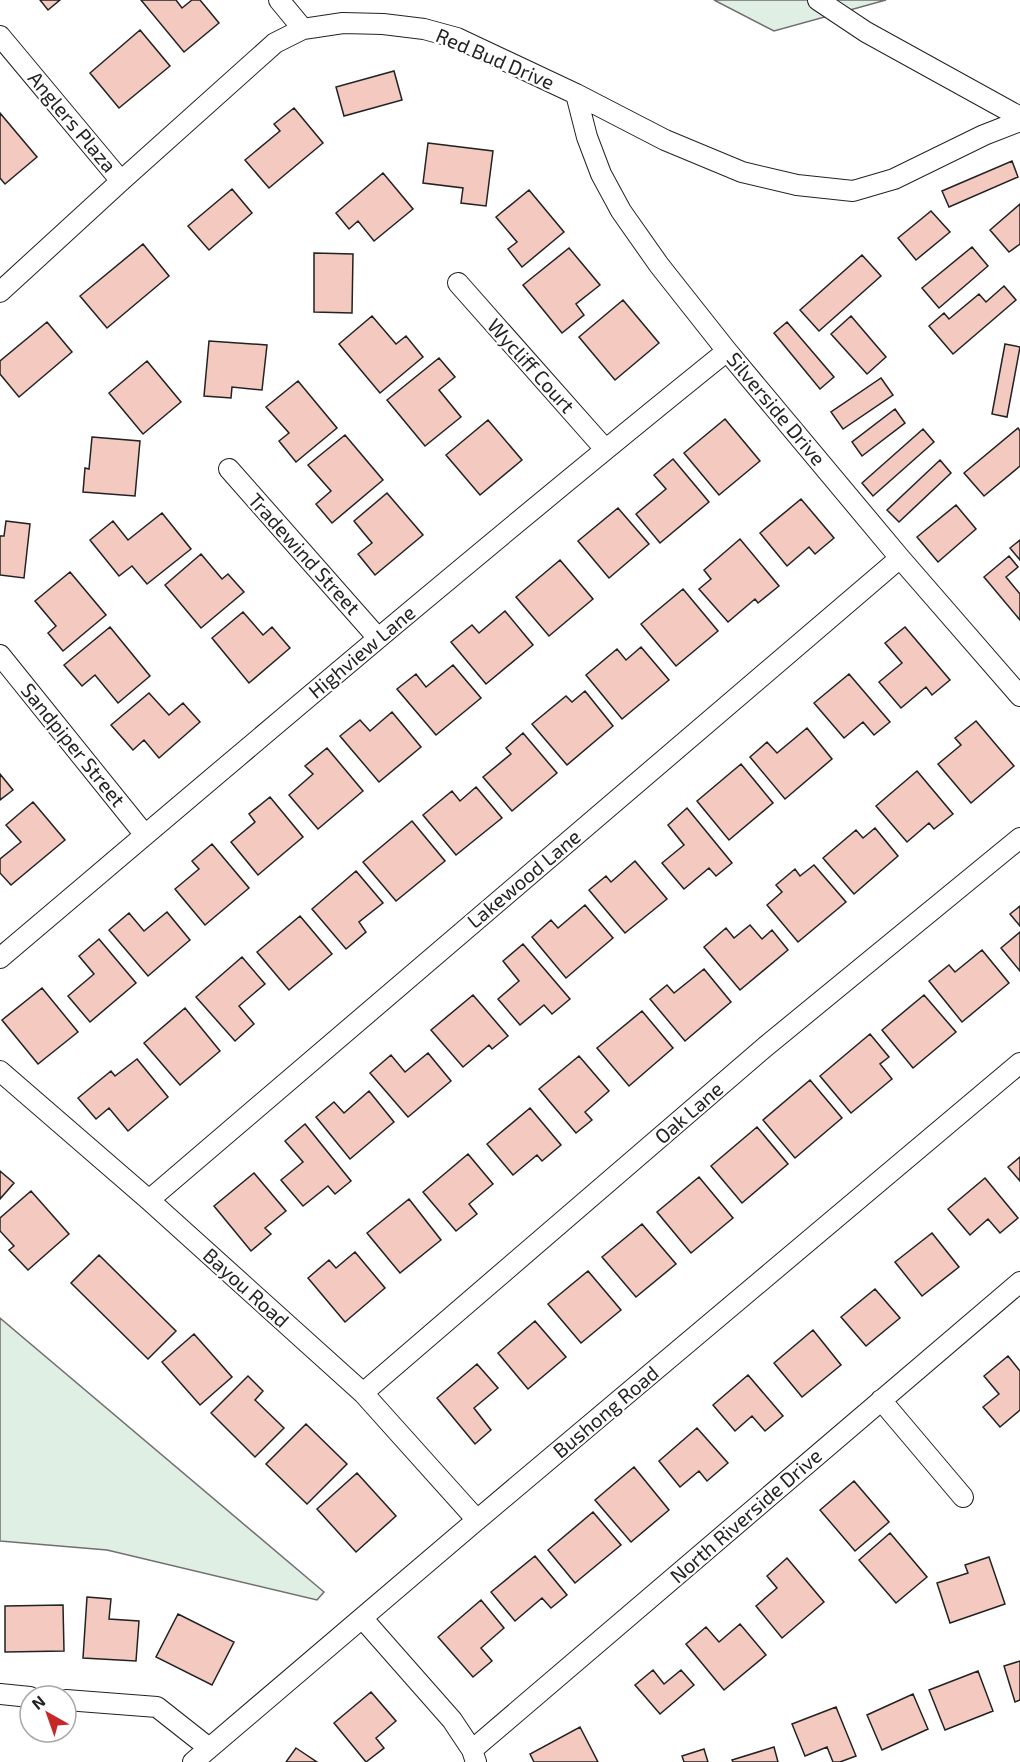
<svg xmlns="http://www.w3.org/2000/svg" width="1020" height="1762" font-family="'Exo 2',sans-serif">
	<style>
		.green { fill: #e0efe3; stroke: #6f6f6f; stroke-width: 1.5 }
		.building { fill: #f3c9c0; stroke: #222; stroke-width: 1.5 }
		.lines { fill: none; stroke-linecap: round; stroke-linejoin: round }
		.minor-casing { stroke: #222; stroke-width: 22 }
		.minor { stroke: #fff; stroke-width: 20 }
		.labels { text-anchor: middle; stroke-width: 4.5; stroke-linejoin: round; paint-order: stroke }
		.street-label { font-size: 20px; fill: #222; stroke: #fff }
	</style>
	<rect width="100%" height="100%" fill="#fff"/>
	<path class="green" d="M 714,0 L 886,0 L 774,31 Z
		M 0,1318 L 324,1592 L 317,1600 L 107,1550 L 0,1541 Z"/>
	<path class="building" d="M 40,0 L 60,0 L 48,10 Z
		M 141,0 L 176,0 L 182,8 L 192,0 L 200,0 L 219,23 L 184,52 Z
		M 140,30 L 170,66 L 119,108 L 90,73 Z
		M 394,71 L 402,100 L 344,116 L 336,87 Z
		M 294,108 L 323,143 L 269,188 L 245,160 L 280,131 L 274,124 Z
		M 0,113 L 37,157 L 5,184 L 0,178 Z
		M 428,143 L 493,151 L 486,206 L 461,203 L 463,188 L 423,183 Z
		M 1012,161 L 1018,177 L 949,207 L 942,191 Z
		M 383,173 L 413,209 L 374,241 L 358,221 L 349,229 L 336,213 Z
		M 232,189 L 252,213 L 209,250 L 188,226 Z
		M 529,190 L 564,232 L 522,267 L 508,249 L 517,242 L 496,217 Z
		M 1020,204 L 1020,244 L 1009,252 L 990,230 Z
		M 931,211 L 950,232 L 916,260 L 898,238 Z
		M 143,244 L 169,276 L 107,328 L 80,296 Z
		M 972,247 L 988,266 L 939,308 L 922,288 Z
		M 569,248 L 600,285 L 576,304 L 584,315 L 562,333 L 523,285 Z
		M 314,253 L 353,254 L 352,313 L 314,312 Z
		M 862,255 L 881,276 L 819,331 L 800,310 Z
		M 1004,286 L 1016,300 L 953,354 L 929,326 L 944,313 L 949,319 L 979,294 L 986,302 Z
		M 623,300 L 659,343 L 615,380 L 579,337 Z
		M 372,316 L 396,344 L 406,336 L 423,357 L 380,393 L 339,344 Z
		M 851,316 L 886,357 L 867,374 L 831,334 Z
		M 47,322 L 72,352 L 19,397 L 0,374 L 0,361 Z
		M 787,322 L 834,377 L 820,389 L 774,333 Z
		M 209,341 L 267,345 L 262,390 L 232,387 L 231,398 L 204,396 Z
		M 1005,344 L 1020,347 L 1007,417 L 992,414 Z
		M 439,358 L 455,377 L 439,390 L 461,417 L 425,446 L 387,400 Z
		M 147,361 L 181,402 L 143,434 L 109,393 Z
		M 881,378 L 893,395 L 843,429 L 831,412 Z
		M 298,381 L 337,428 L 296,462 L 279,441 L 289,433 L 266,407 Z
		M 895,409 L 905,423 L 862,456 L 852,442 Z
		M 725,419 L 760,461 L 719,495 L 684,453 Z
		M 488,420 L 522,460 L 480,495 L 446,455 Z
		M 1018,428 L 1020,431 L 1020,466 L 984,496 L 964,473 Z
		M 923,429 L 934,442 L 873,496 L 862,483 Z
		M 345,435 L 383,480 L 332,523 L 316,504 L 331,491 L 308,465 Z
		M 92,437 L 140,441 L 135,496 L 83,492 L 85,468 L 89,469 Z
		M 673,459 L 709,502 L 660,543 L 636,514 L 666,489 L 654,475 Z
		M 940,460 L 951,473 L 899,522 L 887,510 Z
		M 387,493 L 423,535 L 375,575 L 358,554 L 372,543 L 354,521 Z
		M 801,499 L 834,538 L 815,554 L 809,547 L 787,566 L 760,533 Z
		M 956,505 L 976,529 L 938,562 L 917,537 Z
		M 618,508 L 649,544 L 609,578 L 578,541 Z
		M 162,513 L 191,549 L 147,584 L 132,566 L 119,576 L 90,540 L 113,521 L 128,540 Z
		M 6,521 L 30,524 L 24,578 L 0,575 L 0,536 L 4,536 Z
		M 740,539 L 779,586 L 758,603 L 755,599 L 728,622 L 699,589 L 711,579 L 704,570 Z
		M 1020,540 L 1020,560 L 1010,548 Z
		M 201,554 L 222,579 L 228,574 L 244,592 L 201,628 L 165,585 Z
		M 1009,556 L 1018,567 L 1006,577 L 1020,594 L 1020,620 L 984,577 Z
		M 560,560 L 593,599 L 549,636 L 516,597 Z
		M 70,572 L 106,615 L 63,651 L 48,633 L 56,626 L 35,601 Z
		M 683,589 L 718,631 L 676,666 L 641,624 Z
		M 505,611 L 533,645 L 486,684 L 451,642 L 472,625 L 479,633 Z
		M 243,612 L 263,635 L 272,627 L 290,648 L 249,683 L 212,638 Z
		M 110,627 L 150,676 L 118,703 L 95,675 L 82,686 L 64,665 Z
		M 905,627 L 950,680 L 932,695 L 926,687 L 901,708 L 879,682 L 902,663 L 885,643 Z
		M 641,647 L 669,680 L 622,719 L 586,675 L 617,649 L 626,660 Z
		M 453,665 L 481,698 L 436,735 L 397,689 L 416,674 L 426,687 Z
		M 849,674 L 890,722 L 874,735 L 863,722 L 844,738 L 814,703 Z
		M 585,691 L 613,726 L 567,765 L 532,724 L 566,696 L 572,702 Z
		M 149,693 L 169,715 L 183,703 L 200,722 L 159,758 L 144,740 L 133,750 L 111,725 Z
		M 392,712 L 421,747 L 379,782 L 340,736 L 360,720 L 370,731 Z
		M 976,721 L 1014,766 L 971,803 L 938,764 L 961,745 L 955,738 Z
		M 807,728 L 832,759 L 785,799 L 750,757 L 767,742 L 777,753 Z
		M 523,733 L 557,773 L 512,811 L 483,777 L 511,754 L 506,748 Z
		M 327,748 L 363,791 L 318,829 L 289,795 L 313,774 L 305,766 Z
		M 741,764 L 773,803 L 729,840 L 697,801 Z
		M 917,771 L 953,814 L 934,829 L 929,823 L 907,842 L 876,806 Z
		M 0,774 L 13,790 L 0,800 Z
		M 476,787 L 502,818 L 456,855 L 423,815 L 452,791 L 460,801 Z
		M 270,797 L 303,837 L 258,875 L 231,842 L 255,822 L 249,814 Z
		M 33,802 L 65,840 L 11,885 L 0,873 L 0,859 L 21,842 L 6,825 Z
		M 687,808 L 732,863 L 716,876 L 709,868 L 684,889 L 662,863 L 684,845 L 668,825 Z
		M 412,821 L 445,861 L 396,901 L 363,862 Z
		M 875,828 L 898,856 L 854,894 L 823,858 L 856,830 L 863,838 Z
		M 212,844 L 249,888 L 205,925 L 175,889 L 199,869 L 192,861 Z
		M 635,861 L 667,899 L 625,933 L 589,890 L 606,876 L 611,882 Z
		M 814,865 L 846,902 L 798,942 L 767,905 L 782,892 L 776,885 L 795,869 L 800,876 Z
		M 356,871 L 383,903 L 359,922 L 366,932 L 346,949 L 312,909 Z
		M 585,905 L 613,938 L 566,978 L 532,937 L 551,920 L 558,928 Z
		M 1020,906 L 1020,926 L 1010,914 Z
		M 167,912 L 190,940 L 148,976 L 109,930 L 129,913 L 144,931 Z
		M 300,916 L 332,954 L 289,990 L 257,952 Z
		M 750,925 L 762,939 L 772,930 L 788,950 L 740,990 L 704,947 L 726,928 L 734,938 Z
		M 1020,932 L 1020,971 L 1001,948 Z
		M 99,939 L 136,983 L 90,1022 L 68,996 L 94,974 L 79,956 Z
		M 523,944 L 570,999 L 552,1014 L 544,1005 L 520,1025 L 498,999 L 519,981 L 503,961 Z
		M 982,950 L 1009,983 L 962,1022 L 929,981 L 949,965 L 955,972 Z
		M 242,957 L 265,984 L 239,1006 L 254,1024 L 235,1041 L 196,997 Z
		M 704,969 L 731,1002 L 685,1041 L 650,999 L 667,985 L 674,993 Z
		M 42,988 L 78,1032 L 38,1064 L 2,1020 Z
		M 473,995 L 508,1036 L 492,1049 L 489,1045 L 463,1067 L 431,1030 Z
		M 924,995 L 956,1032 L 913,1068 L 882,1030 Z
		M 185,1008 L 220,1051 L 180,1085 L 144,1043 Z
		M 642,1011 L 673,1048 L 629,1086 L 597,1048 Z
		M 870,1034 L 889,1057 L 880,1064 L 892,1079 L 851,1113 L 820,1076 Z
		M 428,1053 L 451,1081 L 408,1117 L 370,1073 L 391,1055 L 405,1072 Z
		M 579,1056 L 609,1091 L 585,1112 L 592,1120 L 576,1133 L 539,1089 Z
		M 137,1059 L 168,1097 L 128,1131 L 109,1108 L 96,1119 L 78,1098 L 111,1071 L 115,1076 Z
		M 810,1080 L 842,1118 L 795,1158 L 763,1120 Z
		M 369,1091 L 394,1122 L 350,1159 L 316,1117 L 334,1102 L 344,1113 Z
		M 530,1108 L 561,1145 L 542,1161 L 537,1155 L 513,1175 L 487,1144 Z
		M 305,1124 L 351,1181 L 335,1194 L 328,1186 L 303,1206 L 281,1180 L 303,1162 L 285,1141 Z
		M 757,1127 L 788,1164 L 742,1203 L 711,1166 Z
		M 468,1154 L 493,1184 L 469,1204 L 477,1214 L 456,1231 L 423,1192 Z
		M 1020,1157 L 1020,1181 L 1008,1167 Z
		M 0,1171 L 14,1183 L 0,1199 Z
		M 254,1173 L 286,1211 L 265,1228 L 271,1234 L 251,1251 L 214,1206 Z
		M 699,1177 L 733,1218 L 691,1253 L 657,1212 Z
		M 985,1178 L 1018,1218 L 1000,1233 L 988,1219 L 970,1235 L 948,1209 Z
		M 31,1191 L 69,1234 L 28,1270 L 9,1250 L 14,1246 L 0,1231 L 0,1218 Z
		M 409,1199 L 441,1240 L 400,1273 L 367,1233 Z
		M 642,1224 L 676,1264 L 636,1297 L 602,1257 Z
		M 932,1233 L 959,1267 L 922,1296 L 895,1262 Z
		M 355,1252 L 385,1288 L 345,1322 L 308,1278 L 329,1260 L 336,1268 Z
		M 99,1255 L 176,1331 L 148,1359 L 71,1283 Z
		M 588,1271 L 621,1310 L 581,1343 L 548,1304 Z
		M 875,1289 L 900,1318 L 866,1346 L 841,1317 Z
		M 535,1321 L 566,1357 L 528,1389 L 498,1353 Z
		M 813,1330 L 841,1365 L 802,1397 L 774,1363 Z
		M 194,1334 L 232,1377 L 200,1405 L 162,1362 Z
		M 1008,1356 L 1020,1371 L 1020,1410 L 1000,1427 L 983,1407 L 999,1394 L 984,1376 Z
		M 477,1364 L 498,1388 L 474,1408 L 491,1430 L 475,1444 L 437,1398 Z
		M 748,1375 L 783,1416 L 765,1431 L 752,1416 L 735,1431 L 713,1405 Z
		M 248,1376 L 263,1391 L 255,1400 L 284,1428 L 255,1457 L 211,1413 Z
		M 306,1424 L 347,1464 L 307,1504 L 266,1464 Z
		M 697,1428 L 728,1463 L 707,1481 L 699,1471 L 680,1487 L 659,1461 Z
		M 634,1467 L 669,1510 L 631,1542 L 595,1500 Z
		M 357,1473 L 396,1516 L 356,1552 L 317,1509 Z
		M 854,1481 L 889,1522 L 855,1551 L 820,1510 Z
		M 593,1512 L 621,1545 L 575,1583 L 548,1550 Z
		M 890,1533 L 927,1577 L 896,1603 L 859,1560 Z
		M 535,1556 L 567,1595 L 551,1608 L 542,1598 L 515,1621 L 491,1592 Z
		M 989,1557 L 1005,1604 L 950,1623 L 937,1583 L 968,1573 L 965,1565 Z
		M 787,1558 L 824,1602 L 782,1638 L 756,1606 L 777,1588 L 767,1576 Z
		M 87,1597 L 111,1599 L 109,1619 L 139,1621 L 136,1661 L 83,1658 Z
		M 481,1600 L 504,1628 L 481,1648 L 492,1661 L 473,1677 L 438,1637 Z
		M 63,1605 L 64,1651 L 5,1652 L 5,1606 Z
		M 178,1614 L 234,1642 L 212,1685 L 156,1657 Z
		M 740,1624 L 766,1655 L 724,1690 L 686,1644 L 706,1627 L 719,1642 Z
		M 1020,1661 L 1020,1700 L 1015,1702 L 1004,1666 Z
		M 653,1670 L 664,1684 L 681,1670 L 694,1685 L 660,1714 L 635,1685 Z
		M 978,1671 L 993,1711 L 945,1730 L 929,1690 Z
		M 371,1692 L 396,1721 L 376,1738 L 384,1748 L 366,1762 L 334,1723 Z
		M 913,1694 L 928,1729 L 882,1750 L 867,1715 Z
		M 836,1707 L 856,1756 L 840,1762 L 833,1762 L 827,1747 L 805,1756 L 792,1724 Z
		M 580,1727 L 598,1762 L 534,1762 L 530,1754 Z
		M 774,1747 L 778,1762 L 733,1762 L 732,1760 Z
		M 296,1748 L 317,1762 L 286,1762 Z
		M 704,1749 L 708,1762 L 684,1762 L 682,1756 Z"/>
	<g class="lines">
		<g class="minor-casing">
			<path id="minor" d="M 279,0 L 303,29
				M 818,0 L 866,32 L 1020,117
				M 0,36 L 121,181
				M 576,94 L 587,137 L 601,174 L 621,211 L 659,265 L 727,351 L 900,558 L 1020,696
				M 458,283 L 605,449
				M 0,292 L 121,181 L 275,43 L 303,29 L 343,23 L 383,24 L 424,29 L 457,38 L 576,94 L 665,140 L 742,172 L 797,185 L 853,191 L 894,179 L 984,135 L 1020,121
				M 229,469 L 378,638
				M 0,655 L 145,835
				M 0,958 C 241,754 481,549 727,351
				M 0,1071 L 149,1200 L 363,1393 L 477,1520
				M 149,1200 L 900,558
				M 363,1393 L 765,1047 L 1020,838
				M 881,1400 L 963,1497
				M 363,1619 L 452,1720 L 472,1750 L 476,1762
				M 0,1694 L 30,1697
				M 66,1700 L 157,1707 L 209,1748
				M 472,1750 L 1020,1282
				M 193,1762 L 477,1520 L 1020,1063"/>
		</g>
		<use href="#minor" class="minor"/>
	</g>
	<g class="labels">
		<g class="street-label">
			<text transform="translate(495 59) rotate(23)" y="7">Red Bud Drive</text>
			<text transform="translate(72 122) rotate(50)" y="7">Anglers Plaza</text>
			<text transform="translate(531 366) rotate(48)" y="7">Wycliff Court</text>
			<text transform="translate(776 409) rotate(50)" y="7">Silverside Drive</text>
			<text transform="translate(304 554) rotate(48)" y="7">Tradewind Street</text>
			<text transform="translate(362 652) rotate(-40)" y="7">Highview Lane</text>
			<text transform="translate(73 745) rotate(51)" y="7">Sandpiper Street</text>
			<text transform="translate(524 879) rotate(-40)" y="7">Lakewood Lane</text>
			<text transform="translate(689 1113) rotate(-41)" y="7">Oak Lane</text>
			<text transform="translate(246 1288) rotate(42)" y="7">Bayou Road</text>
			<text transform="translate(606 1412) rotate(-40)" y="7">Bushong Road</text>
			<text transform="translate(746 1516) rotate(-41)" y="7">North Riverside Drive</text>
		</g>
	</g>
	<g transform="translate(48 1714) rotate(320)"><circle r="28" fill="#ffffff" stroke="#a7a7a7" stroke-width="1.5"/>
	<path d="M0-4.5L10 22L0 15L-10 22Z" fill="#c62828"/>
	<text y="-9" font-size="16" font-weight="bold" text-anchor="middle" fill="#222222">N</text>
	</g>
</svg>
